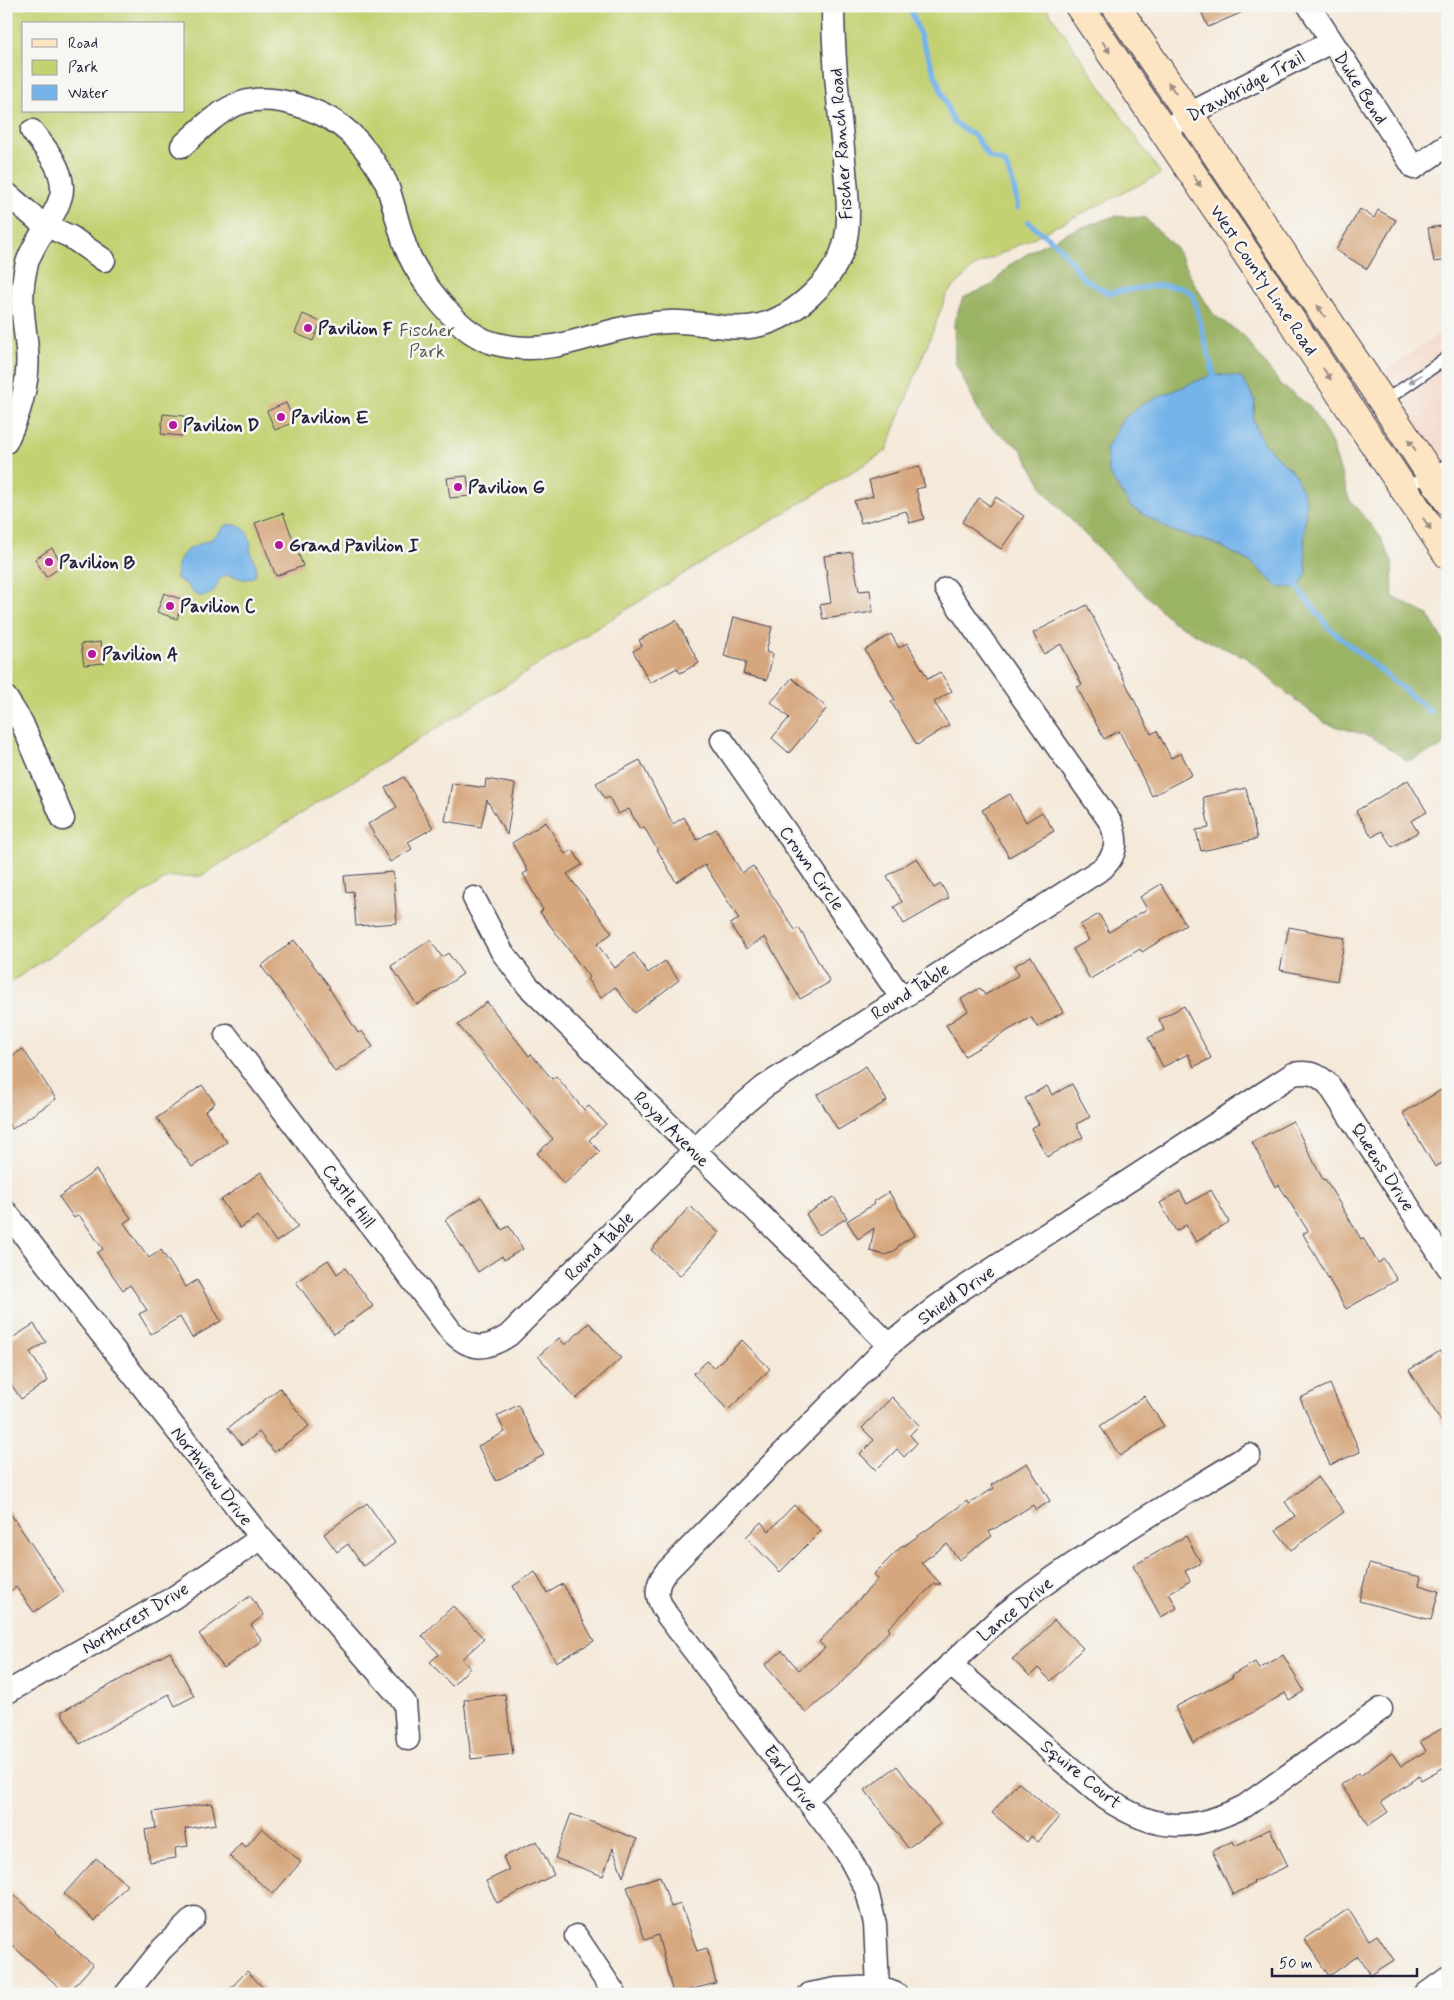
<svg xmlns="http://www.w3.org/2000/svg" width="1454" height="2000" font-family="Mynerve,sans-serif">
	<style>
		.built { fill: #f4d3c0 }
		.green { fill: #c4d173; stroke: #737a57; fill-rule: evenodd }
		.forest { fill: #9bb365; stroke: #5e6a50; fill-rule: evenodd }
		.water { fill: #75b4e9; stroke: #4c6b92 }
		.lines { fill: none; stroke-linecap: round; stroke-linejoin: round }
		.stream { stroke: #75b4e9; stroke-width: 5.5 }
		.building { fill: #d6a77e }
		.lane-casing { stroke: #424053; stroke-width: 14 }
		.street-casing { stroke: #424053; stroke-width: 25 }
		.secondary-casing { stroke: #424053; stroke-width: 30 }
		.lane { stroke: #fff; stroke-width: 11 }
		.street { stroke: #fff; stroke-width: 22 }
		.secondary { stroke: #fde5c4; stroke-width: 28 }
		.oneway { fill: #9a8d86 }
		.oneway2 { fill: #9c9ca7 }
		.poi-dot { fill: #b5179e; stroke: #f6f6f2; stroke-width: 2 }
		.labels { text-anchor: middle; stroke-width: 5; stroke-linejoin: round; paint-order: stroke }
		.street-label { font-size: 18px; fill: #22223b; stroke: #f6f6f2 }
		.poi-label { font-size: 18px; font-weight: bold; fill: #22223b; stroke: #f6f6f2; text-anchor: start }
		.park-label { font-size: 18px; fill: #53574c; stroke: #f6f6f2 }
	</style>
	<rect width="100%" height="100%" fill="#f6f6f2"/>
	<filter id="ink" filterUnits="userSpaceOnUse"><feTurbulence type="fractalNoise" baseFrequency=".02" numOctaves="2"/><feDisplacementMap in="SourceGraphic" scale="10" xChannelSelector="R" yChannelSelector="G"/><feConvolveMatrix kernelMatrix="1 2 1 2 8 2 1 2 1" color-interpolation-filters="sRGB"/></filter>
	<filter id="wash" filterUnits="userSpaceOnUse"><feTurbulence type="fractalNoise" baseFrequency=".0096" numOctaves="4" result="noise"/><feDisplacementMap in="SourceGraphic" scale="20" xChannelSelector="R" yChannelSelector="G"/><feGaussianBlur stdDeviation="1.12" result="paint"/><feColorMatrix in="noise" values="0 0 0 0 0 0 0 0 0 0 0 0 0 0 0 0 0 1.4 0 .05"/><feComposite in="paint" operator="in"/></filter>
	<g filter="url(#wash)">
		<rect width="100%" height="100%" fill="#f5e9d9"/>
		<path class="built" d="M 1448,328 L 1448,474 L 1382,373 Z"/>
		<path class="green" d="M 6,6 L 1045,6 L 1161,174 L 974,267 L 947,294 L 886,451 L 685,573 L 201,876 L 168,877 L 11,982 L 6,976 ZM 24,24 L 184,24 L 184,111 L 24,111 Z"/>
		<path class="forest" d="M 1115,216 L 1145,218 L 1176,248 L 1196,287 L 1214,315 L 1244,336 L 1281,385 L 1311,407 L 1331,442 L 1349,499 L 1379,535 L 1392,561 L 1393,597 L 1428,615 L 1448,649 L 1448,741 L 1439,748 L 1408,761 L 1372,737 L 1325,723 L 1278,686 L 1246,657 L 1214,644 L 1172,621 L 1089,539 L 1046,493 L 1021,449 L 984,422 L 955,362 L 954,322 L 963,298 L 992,285 L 1011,264 L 1040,246 L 1074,230 ZM 1255,400 L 1253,421 L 1264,444 L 1295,474 L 1307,572 L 1278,587 L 1252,563 L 1214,543 L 1172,531 Z"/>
		<path class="water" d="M 1214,374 L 1241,377 L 1255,400 L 1253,421 L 1264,444 L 1295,474 L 1306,500 L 1304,542 L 1307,572 L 1299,588 L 1278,587 L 1252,563 L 1214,543 L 1172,531 L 1131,507 L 1109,474 L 1106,449 L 1123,419 L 1144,403 Z
			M 226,525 C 238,523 248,528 250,541 C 251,545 250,549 251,553 C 254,563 258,563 255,576 C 244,583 238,576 227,575 L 219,579 C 217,590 208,601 195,594 C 191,592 190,588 187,585 C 183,582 180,581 176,578 C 179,549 188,549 211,539 C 217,536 220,529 226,525 Z"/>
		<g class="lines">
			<path class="stream" d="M 909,6 L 953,122 L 975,136 L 989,157 L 1005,163 L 1013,183 L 1018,208
				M 1028,222 L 1059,246 L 1083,278 L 1108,293 L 1161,285 L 1183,288 L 1193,295 L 1215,380
				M 1295,584 L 1329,628 L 1431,712"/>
		</g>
		<g id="blocks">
			<path class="building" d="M 1199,6 L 1257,6 L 1208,27 Z
				M 1360,209 L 1374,218 L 1378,210 L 1396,220 L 1367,269 L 1336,250 Z
				M 1448,225 L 1448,260 L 1434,262 L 1428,228 Z
				M 303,314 L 321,322 L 313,341 L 295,333 Z
				M 286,403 L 294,422 L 275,430 L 267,411 Z
				M 163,414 L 184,416 L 182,436 L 161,434 Z
				M 919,466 L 925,487 L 916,489 L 924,519 L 910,523 L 906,511 L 861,523 L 854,501 L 873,496 L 869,480 Z
				M 467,476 L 470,496 L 450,498 L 447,478 Z
				M 996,497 L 1024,516 L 1001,549 L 962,522 L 979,498 L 990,506 Z
				M 283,513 L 303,566 L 276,576 L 255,523 Z
				M 52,548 L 63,566 L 46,577 L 35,559 Z
				M 852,552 L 859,591 L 870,590 L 873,612 L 823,619 L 820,605 L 831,603 L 824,556 Z
				M 164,593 L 183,600 L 177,619 L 157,612 Z
				M 1087,605 L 1151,734 L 1157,731 L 1171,758 L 1181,753 L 1192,775 L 1152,796 L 1119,731 L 1104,739 L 1077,687 L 1082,685 L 1061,644 L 1044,654 L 1033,633 Z
				M 734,617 L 772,627 L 766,652 L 773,654 L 767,680 L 743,674 L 746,662 L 724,656 Z
				M 676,620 L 699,663 L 680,673 L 677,668 L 650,683 L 633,651 L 642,646 L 639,640 Z
				M 891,634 L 899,648 L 907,643 L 928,679 L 940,672 L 952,691 L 934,702 L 949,725 L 917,745 L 891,702 L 895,700 L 865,650 Z
				M 101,642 L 104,663 L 84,665 L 81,644 Z
				M 792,678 L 827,708 L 789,753 L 772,738 L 789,718 L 771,702 Z
				M 640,760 L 673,824 L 684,817 L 697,840 L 716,829 L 742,873 L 753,866 L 795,930 L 799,928 L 830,982 L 800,999 L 765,937 L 746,949 L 730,924 L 739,919 L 705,865 L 676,882 L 644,827 L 640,829 L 629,809 L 618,814 L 609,797 L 605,799 L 596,783 Z
				M 404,777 L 433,828 L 408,842 L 412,849 L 390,862 L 368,824 L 397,807 L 385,788 Z
				M 486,779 L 515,784 L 507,835 L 487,800 L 481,827 L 445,821 L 452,783 L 485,788 Z
				M 1408,780 L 1427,812 L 1411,821 L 1418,832 L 1392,847 L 1382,831 L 1372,837 L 1356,811 Z
				M 1246,788 L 1257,839 L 1201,851 L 1196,830 L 1209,828 L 1203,797 Z
				M 1010,794 L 1026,822 L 1042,812 L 1054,831 L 1009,857 L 982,810 Z
				M 546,822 L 565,854 L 573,850 L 582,865 L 567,874 L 612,933 L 597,944 L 615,968 L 634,953 L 648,973 L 665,961 L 679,980 L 635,1013 L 615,987 L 601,998 L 587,979 L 589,977 L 540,912 L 543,910 L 523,874 L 528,871 L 512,843 Z
				M 917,858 L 934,888 L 941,884 L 949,898 L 904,924 L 894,907 L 902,902 L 887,876 Z
				M 393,872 L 397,923 L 356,926 L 353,891 L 346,892 L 344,876 Z
				M 1161,884 L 1186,925 L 1142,952 L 1140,949 L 1090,979 L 1073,949 L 1089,940 L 1080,925 L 1099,914 L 1109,932 L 1147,909 L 1140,897 Z
				M 1289,927 L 1345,938 L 1337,981 L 1280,970 Z
				M 294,940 L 330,987 L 329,988 L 358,1033 L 362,1031 L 373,1047 L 335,1072 L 305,1025 L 306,1024 L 261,966 Z
				M 430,940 L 442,957 L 448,953 L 463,974 L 417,1005 L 391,966 Z
				M 1031,956 L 1063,1012 L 1037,1027 L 1031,1017 L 965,1056 L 946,1025 L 968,1011 L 961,999 L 980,988 L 985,995 L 1019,975 L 1014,966 Z
				M 487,1002 L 529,1056 L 531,1054 L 552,1079 L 556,1076 L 584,1110 L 589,1106 L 606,1124 L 589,1140 L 600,1152 L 564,1184 L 537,1153 L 553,1139 L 458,1025 Z
				M 1184,1006 L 1211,1058 L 1194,1067 L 1188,1054 L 1163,1067 L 1148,1038 L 1164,1030 L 1159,1019 Z
				M 23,1049 L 56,1099 L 12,1129 L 6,1120 L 6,1060 Z
				M 866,1066 L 887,1101 L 838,1130 L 817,1095 Z
				M 1072,1084 L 1090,1117 L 1076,1124 L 1083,1137 L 1047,1157 L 1031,1128 L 1039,1124 L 1025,1098 L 1047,1086 L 1052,1095 Z
				M 202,1085 L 215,1103 L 205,1111 L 227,1142 L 192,1167 L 157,1118 Z
				M 1448,1086 L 1448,1160 L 1435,1167 L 1403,1113 Z
				M 1293,1121 L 1323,1180 L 1325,1179 L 1361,1239 L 1363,1238 L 1378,1263 L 1384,1259 L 1397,1280 L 1346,1309 L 1303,1234 L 1308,1231 L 1279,1185 L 1275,1187 L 1252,1142 Z
				M 96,1170 L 131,1218 L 124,1223 L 149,1258 L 161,1250 L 186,1287 L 197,1280 L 221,1321 L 192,1338 L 180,1317 L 151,1334 L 139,1314 L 147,1310 L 130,1285 L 123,1290 L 97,1253 L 103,1249 L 79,1215 L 74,1218 L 59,1197 Z
				M 261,1172 L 298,1227 L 276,1242 L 258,1216 L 240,1228 L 221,1200 Z
				M 1211,1190 L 1229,1222 L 1196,1242 L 1186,1225 L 1176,1231 L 1160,1203 L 1180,1191 L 1187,1204 Z
				M 889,1192 L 915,1235 L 899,1245 L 894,1252 L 884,1255 L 870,1251 L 874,1228 L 858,1239 L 847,1221 L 874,1204 L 873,1202 Z
				M 481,1197 L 502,1230 L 509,1226 L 523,1249 L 504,1260 L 502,1256 L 478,1272 L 445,1220 Z
				M 834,1197 L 847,1218 L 819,1235 L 806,1214 Z
				M 690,1206 L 719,1233 L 680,1276 L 651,1250 Z
				M 328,1260 L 337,1274 L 345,1268 L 373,1306 L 334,1334 L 296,1282 Z
				M 589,1323 L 621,1358 L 576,1399 L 538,1356 L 559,1338 L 565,1345 Z
				M 34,1324 L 46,1342 L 30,1352 L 48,1381 L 21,1399 L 6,1377 L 6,1342 Z
				M 742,1340 L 770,1369 L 728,1410 L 693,1374 L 707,1361 L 714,1368 Z
				M 1440,1351 L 1448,1363 L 1448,1432 L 1409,1370 Z
				M 1330,1384 L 1360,1452 L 1330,1465 L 1300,1398 Z
				M 280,1388 L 309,1426 L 274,1452 L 259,1432 L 242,1445 L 228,1428 Z
				M 1144,1396 L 1164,1426 L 1120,1456 L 1100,1426 Z
				M 892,1397 L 919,1425 L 910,1435 L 917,1443 L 904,1457 L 897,1449 L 876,1470 L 860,1454 L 874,1440 L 862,1428 Z
				M 518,1405 L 544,1455 L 496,1481 L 478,1446 L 505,1432 L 497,1416 Z
				M 1027,1463 L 1050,1501 L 1036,1510 L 1033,1505 L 989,1532 L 992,1536 L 959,1560 L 947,1544 L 921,1563 L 941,1584 L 934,1584 L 888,1628 L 890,1630 L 841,1683 L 806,1713 L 765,1665 L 782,1651 L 799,1670 L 825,1648 L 819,1642 L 878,1579 L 874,1574 L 903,1545 L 904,1546 L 967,1501 L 969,1504 L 994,1488 L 991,1485 Z
				M 1318,1477 L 1344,1512 L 1291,1550 L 1276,1530 L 1295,1516 L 1285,1502 Z
				M 367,1503 L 395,1543 L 363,1566 L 348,1544 L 337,1552 L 324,1534 Z
				M 794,1505 L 821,1531 L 780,1572 L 746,1537 L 761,1522 L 769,1531 Z
				M 6,1507 L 64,1592 L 34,1612 L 16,1587 L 6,1594 Z
				M 1186,1536 L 1201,1563 L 1185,1571 L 1190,1581 L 1169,1593 L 1177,1608 L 1161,1617 L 1133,1566 Z
				M 1369,1564 L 1421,1577 L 1419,1585 L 1439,1591 L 1431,1620 L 1359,1601 Z
				M 535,1572 L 547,1593 L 563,1584 L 594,1641 L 556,1662 L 513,1586 Z
				M 250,1596 L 264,1615 L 251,1625 L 262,1640 L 224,1668 L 199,1634 Z
				M 453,1606 L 484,1639 L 462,1659 L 470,1668 L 452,1686 L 430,1662 L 439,1654 L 422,1636 Z
				M 1054,1620 L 1083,1648 L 1051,1681 L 1038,1668 L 1030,1676 L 1012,1659 L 1031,1644 Z
				M 170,1652 L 194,1696 L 175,1706 L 169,1694 L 80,1744 L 61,1712 Z
				M 1283,1655 L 1304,1691 L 1289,1700 L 1285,1693 L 1243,1718 L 1193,1743 L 1175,1707 L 1233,1677 L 1232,1675 L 1255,1662 L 1259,1669 Z
				M 505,1694 L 513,1754 L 471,1759 L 464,1700 Z
				M 1448,1725 L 1448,1765 L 1421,1780 L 1419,1776 L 1381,1802 L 1388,1812 L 1369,1825 L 1341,1785 L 1358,1773 L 1360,1776 L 1392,1753 L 1401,1766 L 1426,1751 L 1420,1741 Z
				M 897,1766 L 940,1824 L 908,1848 L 865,1790 Z
				M 1018,1782 L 1059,1817 L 1038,1842 L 1031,1836 L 1027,1842 L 992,1813 Z
				M 212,1803 L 216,1824 L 185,1829 L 188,1846 L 175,1848 L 176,1858 L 150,1862 L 145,1830 L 156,1828 L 153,1812 Z
				M 571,1814 L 637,1839 L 623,1877 L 613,1848 L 603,1876 L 555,1858 Z
				M 262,1828 L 301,1862 L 273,1894 L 229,1856 L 241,1843 L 246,1847 Z
				M 1270,1829 L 1288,1866 L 1253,1882 L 1254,1884 L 1233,1895 L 1212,1851 L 1233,1841 L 1235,1846 Z
				M 537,1841 L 554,1875 L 497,1903 L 486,1881 L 509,1870 L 503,1857 Z
				M 96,1858 L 127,1885 L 95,1921 L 64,1894 Z
				M 660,1876 L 671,1907 L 681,1904 L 697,1951 L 707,1948 L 716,1983 L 673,1994 L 658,1935 L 645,1940 L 627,1887 Z
				M 6,1888 L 93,1965 L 67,1994 L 6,1940 Z
				M 1348,1909 L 1369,1940 L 1377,1935 L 1394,1960 L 1371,1975 L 1358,1956 L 1329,1976 L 1304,1939 Z
				M 247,1971 L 269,1994 L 225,1994 Z"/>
		</g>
	</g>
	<g filter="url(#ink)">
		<use href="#blocks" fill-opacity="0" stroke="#424053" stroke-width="1"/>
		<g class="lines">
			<g class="lane-casing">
				<path id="lane" d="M 1383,402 L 1448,357
					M 1404,489 L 1448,464"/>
			</g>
			<g class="street-casing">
				<path id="street" d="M 1309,6 L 1414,168 L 1448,145
					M 1164,132 L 1189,114 L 1331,42
					M 182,146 C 220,111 242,88 297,105 C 331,115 354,131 374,162 C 378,169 384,177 387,185 C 395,207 399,232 408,253 C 420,280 451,321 477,336 C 488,343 500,345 513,347 C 561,353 595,331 641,325 C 650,324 659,322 668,322 C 699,320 728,333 760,325 C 794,317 834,280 844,246 C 852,220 846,185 844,159 C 839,108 833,57 833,6
					M 6,193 L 41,223 L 71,237 L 104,260
					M 6,442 C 20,413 30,382 27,350 C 24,315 18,299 27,263 C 34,239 63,209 62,187 C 61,165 45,148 32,131
					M 6,698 L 22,723 L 63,819
					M 722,740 L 901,997
					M 474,898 L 502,952 L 528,986 L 790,1244 L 889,1345
					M 226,1035 L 451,1331 C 471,1352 487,1350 509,1335 L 726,1119 L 764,1087 L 1103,868 C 1117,854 1118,841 1111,823 L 946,589
					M 6,1212 L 261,1538 L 405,1703 L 408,1739
					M 950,1664 L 1105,1798 C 1156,1832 1190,1833 1245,1806 L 1381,1709
					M 6,1693 L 173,1598 L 261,1538
					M 807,1798 L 1001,1617 C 1078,1555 1165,1507 1249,1455
					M 576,1936 L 615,1994
					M 878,1987 L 875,1924 L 867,1891 L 847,1853 L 667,1615 C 657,1600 653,1589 665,1573 L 889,1345 L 936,1307 L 962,1289 L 1293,1074 C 1309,1071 1318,1074 1329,1085 L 1448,1267
					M 126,1994 L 162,1949 L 194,1918
					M 810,1994 L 836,1989 L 878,1987 L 896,1994
					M 1426,1994 L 1448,1978"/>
			</g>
			<g class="secondary-casing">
				<path id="secondary" d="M 1079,6 L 1261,275 L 1448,555
					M 1116,6 L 1383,402 L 1448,501"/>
			</g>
			<use href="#lane" class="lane"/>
			<use href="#street" class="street"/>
			<use href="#secondary" class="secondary"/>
		</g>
		<defs><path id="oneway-solid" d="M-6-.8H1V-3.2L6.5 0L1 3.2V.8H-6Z" transform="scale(1.25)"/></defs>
		<g class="oneway">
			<use href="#oneway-solid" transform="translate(1106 47) rotate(56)"/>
			<use href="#oneway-solid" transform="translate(1172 88) rotate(-124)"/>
			<use href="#oneway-solid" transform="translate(1197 181) rotate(56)"/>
			<use href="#oneway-solid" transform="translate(1321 311) rotate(-124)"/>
			<use href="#oneway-solid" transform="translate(1327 374) rotate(56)"/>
			<use href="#oneway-solid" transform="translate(1412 445) rotate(-123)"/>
			<use href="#oneway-solid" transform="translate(1427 524) rotate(56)"/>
		</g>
		<use class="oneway2" href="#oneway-solid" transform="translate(1415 379) rotate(145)"/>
	</g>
	<g class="poi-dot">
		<circle cx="308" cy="328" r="5"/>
		<circle cx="281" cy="417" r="5"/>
		<circle cx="173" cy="425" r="5"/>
		<circle cx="458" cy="487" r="5"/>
		<circle cx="279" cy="545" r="5"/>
		<circle cx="49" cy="562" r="5"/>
		<circle cx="170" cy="606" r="5"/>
		<circle cx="92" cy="654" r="5"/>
	</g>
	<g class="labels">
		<g class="street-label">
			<text transform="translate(1246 86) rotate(-28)" y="6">Drawbridge Trail</text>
			<text transform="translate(1361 88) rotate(57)" y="6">Duke Bend</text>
			<text transform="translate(841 144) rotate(-94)" y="6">Fischer Ranch Road</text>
			<text transform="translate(1264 280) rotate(56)" y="6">West County Line Road</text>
			<text transform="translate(812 868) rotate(55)" y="6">Crown Circle</text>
			<text transform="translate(910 991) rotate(-33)" y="6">Round Table</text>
			<text transform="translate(672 1129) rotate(45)" y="6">Royal Avenue</text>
			<text transform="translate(1383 1167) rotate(57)" y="6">Queens Drive</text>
			<text transform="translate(349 1196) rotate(53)" y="6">Castle Hill</text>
			<text transform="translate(599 1246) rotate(-45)" y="6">Round Table</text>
			<text transform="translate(956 1295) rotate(-35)" y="6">Shield Drive</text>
			<text transform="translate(212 1476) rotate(52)" y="6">Northview Drive</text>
			<text transform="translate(1015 1609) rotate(-39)" y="6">Lance Drive</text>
			<text transform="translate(135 1618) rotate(-31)" y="6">Northcrest Drive</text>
			<text transform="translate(1081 1774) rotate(39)" y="6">Squire Court</text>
			<text transform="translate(791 1778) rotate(53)" y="6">Earl Drive</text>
		</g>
		<g class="poi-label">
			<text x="318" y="334">Pavilion F</text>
			<text x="291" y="423">Pavilion E</text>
			<text x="183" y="431">Pavilion D</text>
			<text x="468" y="493">Pavilion G</text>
			<text x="289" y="551">Grand Pavilion I</text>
			<text x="59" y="568">Pavilion B</text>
			<text x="180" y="612">Pavilion C</text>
			<text x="102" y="660">Pavilion A</text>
		</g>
		<g class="park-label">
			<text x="427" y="336">Fischer<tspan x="427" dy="21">Park</tspan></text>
		</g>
	</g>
	<rect width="1454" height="2000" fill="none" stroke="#f6f6f2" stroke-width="25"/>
	<rect x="22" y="22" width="162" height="90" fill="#f6f6f2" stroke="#a1a1a9"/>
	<rect x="32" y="39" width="25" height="8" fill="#fde5c4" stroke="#a1a1a9"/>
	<text x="68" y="48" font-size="15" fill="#22223b">Road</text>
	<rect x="32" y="60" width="25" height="15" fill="#c4d173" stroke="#a1a1a9"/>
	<text x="68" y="72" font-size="15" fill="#22223b">Park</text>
	<rect x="32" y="85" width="25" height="15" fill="#75b4e9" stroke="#a1a1a9"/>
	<text x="68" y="98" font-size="15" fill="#22223b">Water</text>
	<path d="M1272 1968v8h145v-8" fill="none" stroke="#22223b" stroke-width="2.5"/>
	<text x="1279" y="1968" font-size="15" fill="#22223b" stroke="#f6f6f2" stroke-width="4" paint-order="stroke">50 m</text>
</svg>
